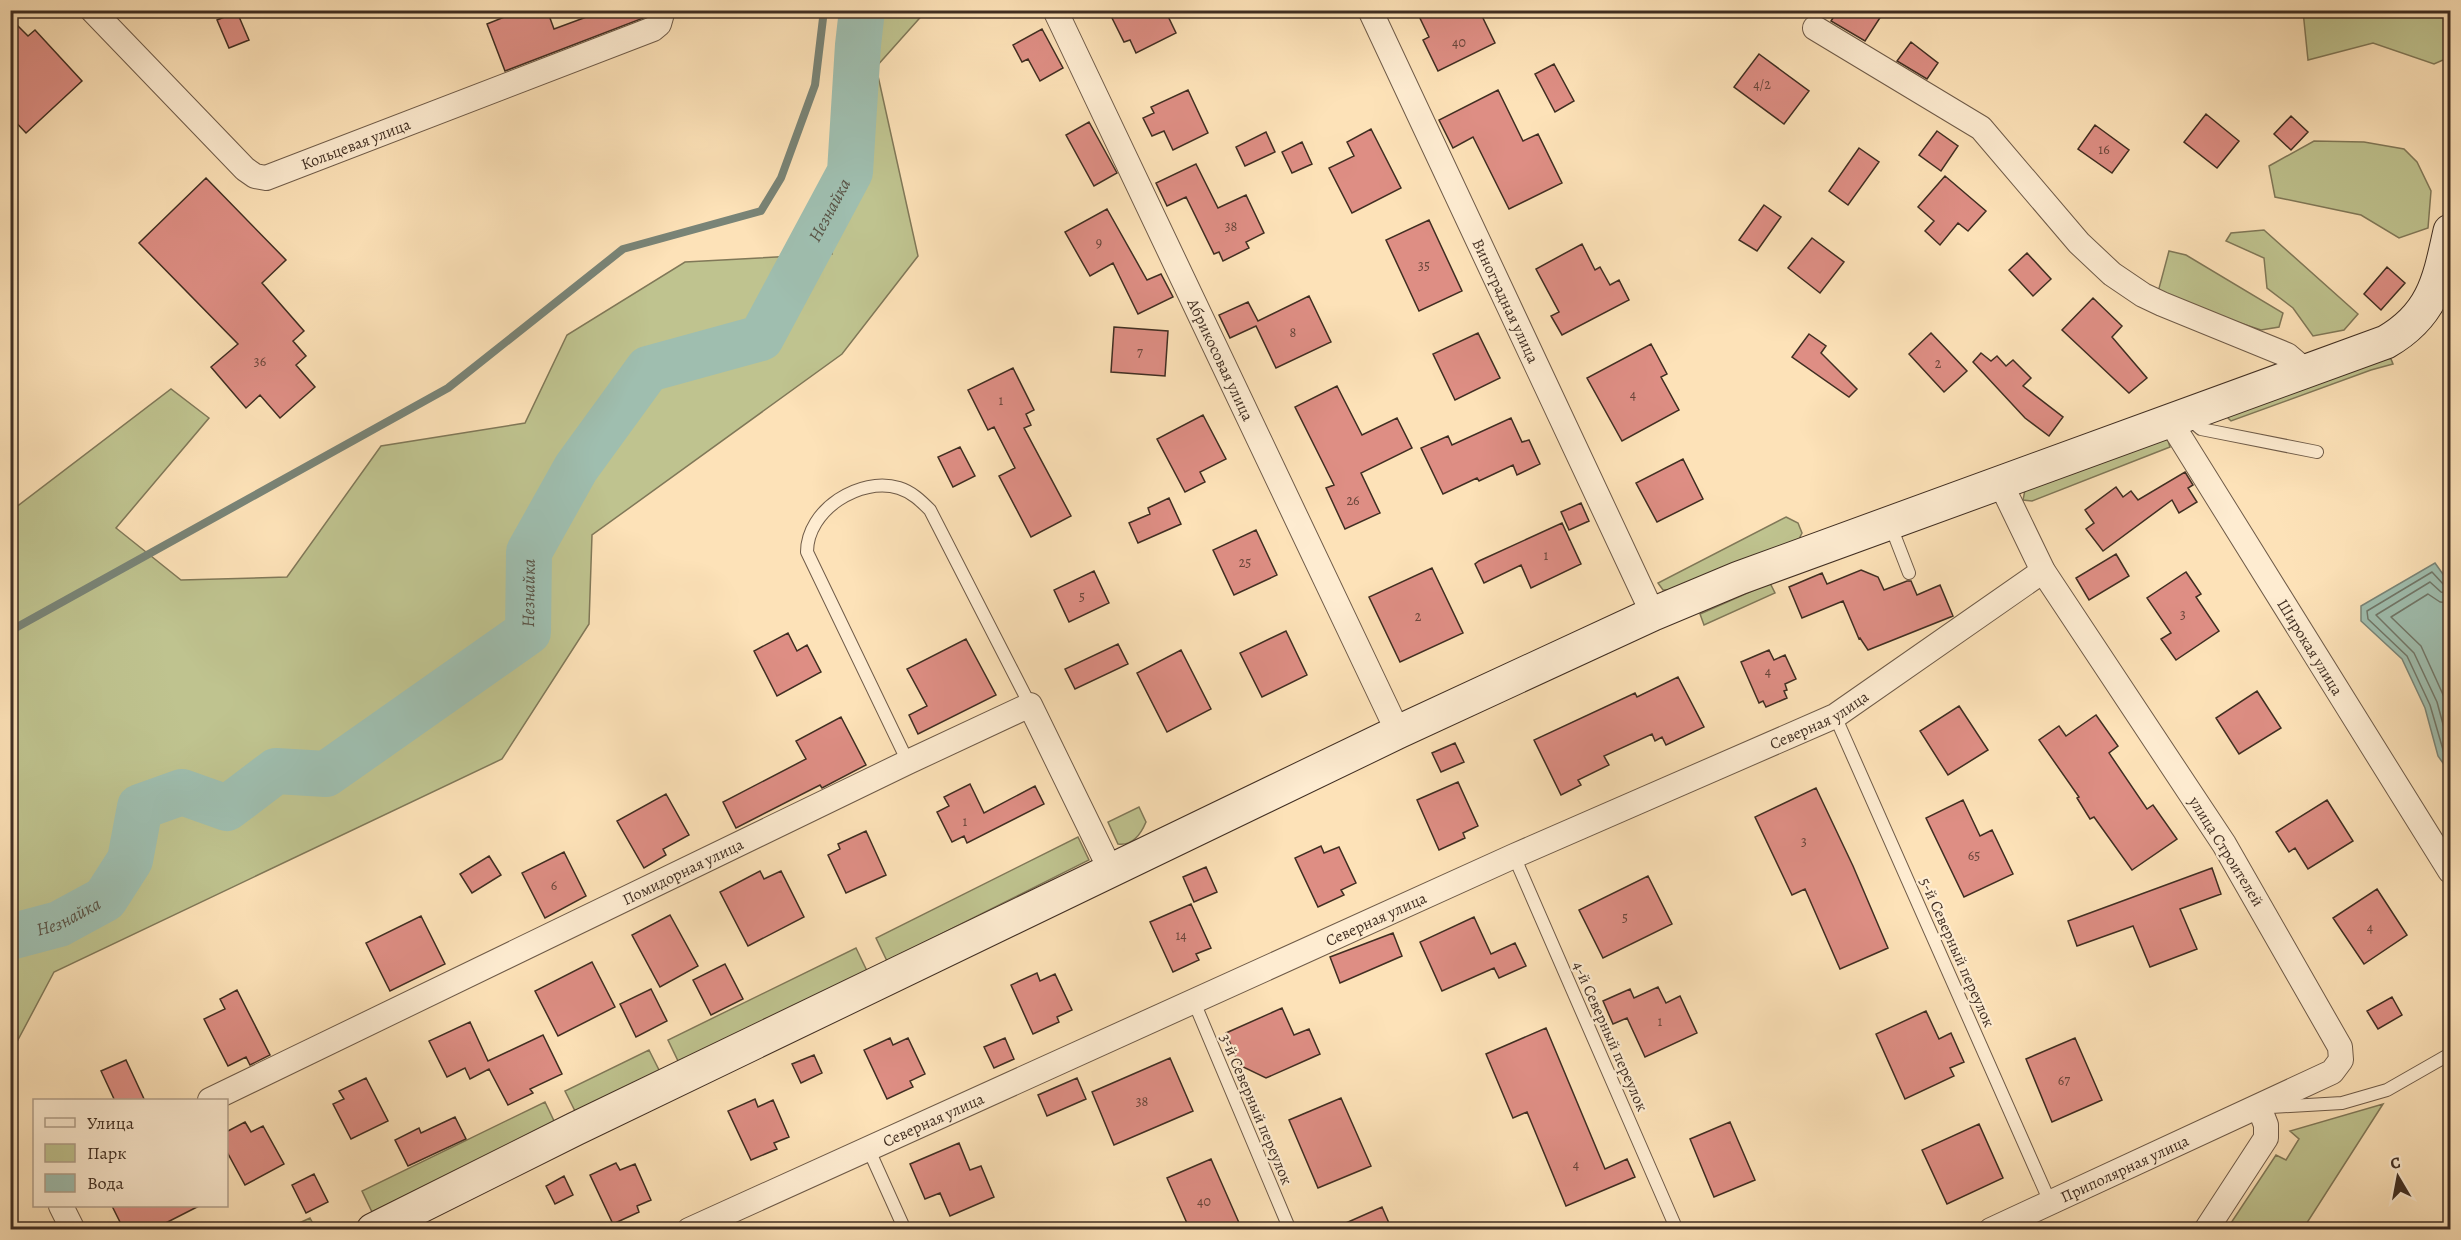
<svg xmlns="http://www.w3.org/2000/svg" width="2461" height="1240" font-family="Alegreya,serif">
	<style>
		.green { fill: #bfc38f; stroke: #807858; stroke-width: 1.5 }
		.water { fill: #9fbeaf; stroke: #798477; stroke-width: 1.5 }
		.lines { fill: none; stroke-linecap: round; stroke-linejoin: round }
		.shore { stroke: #707668; stroke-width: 1.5 }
		.stream { stroke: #798477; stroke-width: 8 }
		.river { stroke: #9fbeaf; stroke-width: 46 }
		.building { fill: #de8e84; stroke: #402e22; stroke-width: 1.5 }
		.lane-casing { stroke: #6f5b48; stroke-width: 14 }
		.street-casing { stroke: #6f5b48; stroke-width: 26 }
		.secondary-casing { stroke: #402e22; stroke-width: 35 }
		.lane { stroke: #feecd1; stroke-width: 12 }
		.street { stroke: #feecd1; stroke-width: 24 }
		.secondary { stroke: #feecd1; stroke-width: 33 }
		.labels { text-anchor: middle; stroke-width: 4.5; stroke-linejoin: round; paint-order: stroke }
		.number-label { font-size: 14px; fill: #68463a }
		.street-label { font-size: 16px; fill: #402e22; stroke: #feecd1 }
		.water-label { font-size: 18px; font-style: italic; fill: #585245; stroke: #feecd1 }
	</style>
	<rect width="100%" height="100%" fill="#fde2b8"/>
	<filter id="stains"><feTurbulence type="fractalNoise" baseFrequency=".00333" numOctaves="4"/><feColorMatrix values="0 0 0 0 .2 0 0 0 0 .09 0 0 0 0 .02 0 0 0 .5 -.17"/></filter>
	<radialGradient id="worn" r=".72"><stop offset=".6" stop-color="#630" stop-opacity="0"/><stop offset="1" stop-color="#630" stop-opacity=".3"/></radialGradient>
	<path class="green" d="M 866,11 L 926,11 L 876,67 L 918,256 L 842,354 L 592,535 L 589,624 L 502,759 L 54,972 L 11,1053 L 11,511 L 171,389 L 209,418 L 116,528 L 181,580 L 287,577 L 381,446 L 525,423 L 567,335 L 685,262 L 832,254 L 838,54 Z
		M 2303,11 L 2450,11 L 2450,57 L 2434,64 L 2373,43 L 2308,60 Z
		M 2314,141 L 2364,142 L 2404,149 L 2417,162 L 2431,191 L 2428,228 L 2399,238 L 2361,215 L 2275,197 L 2269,166 Z
		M 2264,230 L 2358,314 L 2344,330 L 2313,336 L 2293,308 L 2267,288 L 2264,258 L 2226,241 L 2231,233 Z
		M 2169,251 L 2186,255 L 2283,313 L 2279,327 L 2261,330 L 2189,306 L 2158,292 Z
		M 2379,356 L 2391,359 L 2393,364 L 2371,370 L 2231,421 L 2228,418 L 2229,414 Z
		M 2166,434 L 2170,447 L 2032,501 L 2023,500 L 2025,490 Z
		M 1786,517 L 1798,523 L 1802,533 L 1797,543 L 1670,590 L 1663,590 L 1658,583 Z
		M 1770,583 L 1775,593 L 1704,625 L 1700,614 Z
		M 1139,807 L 1146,822 C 1141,834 1133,846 1118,844 L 1108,822 Z
		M 1078,837 L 1089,860 L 887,961 L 876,938 Z
		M 856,948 L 867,971 L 679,1063 L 668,1040 Z
		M 649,1050 L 660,1072 L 576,1113 L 565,1091 Z
		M 545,1102 L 555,1123 L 372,1212 L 362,1191 Z
		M 2383,1104 L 2303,1229 L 2227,1229 L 2276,1155 L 2286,1160 L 2299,1139 L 2290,1131 Z
		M 310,1218 L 316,1229 L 286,1229 Z"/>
	<path class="water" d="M 2435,563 L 2450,584 L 2450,773 L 2438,756 L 2425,708 L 2402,659 L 2361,621 L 2361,606 Z"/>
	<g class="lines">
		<path class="shore" d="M 2450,587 L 2444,585 L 2432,572 L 2367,611 L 2368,619 L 2407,656 L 2430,705 L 2444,753 L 2450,762
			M 2450,594 L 2441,592 L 2430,582 L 2376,615 L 2414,653 L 2437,702 L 2450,750
			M 2450,603 L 2440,602 L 2428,594 L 2391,617 L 2421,646 L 2445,699 L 2450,716"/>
		<path class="stream" d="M 10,631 L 448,388 L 623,249 L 761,211 L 781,178 L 815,85 L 824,10"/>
		<path class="river" id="s1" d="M 10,937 L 59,924 L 105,899 L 130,860 L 140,807 L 182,792 L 227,808 L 276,771 L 326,774 L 528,632 L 529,552 L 576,468 L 648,369 L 761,338 L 850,172 L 858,45 L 862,10"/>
	</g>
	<path class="building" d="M 522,10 L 547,10 L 554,29 L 600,12 L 600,10 L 648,10 L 646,17 L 505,71 L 487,24 Z
		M 1108,10 L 1165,10 L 1176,33 L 1136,53 L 1130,40 L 1124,42 Z
		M 1416,10 L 1479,10 L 1495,43 L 1438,71 L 1423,40 L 1429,37 Z
		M 1838,10 L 1885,10 L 1865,41 L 1831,21 Z
		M 237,12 L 249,40 L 229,48 L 217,20 Z
		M 10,18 L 28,36 L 35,30 L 82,81 L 26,133 L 10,116 Z
		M 1042,29 L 1063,68 L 1040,81 L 1028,59 L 1022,62 L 1013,45 Z
		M 1911,42 L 1938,63 L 1927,79 L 1897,61 Z
		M 1759,54 L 1809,91 L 1784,124 L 1734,87 Z
		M 1554,64 L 1574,101 L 1555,112 L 1535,74 Z
		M 1188,90 L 1208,133 L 1173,150 L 1164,131 L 1152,136 L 1143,118 L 1154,113 L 1151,107 Z
		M 1498,90 L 1523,141 L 1538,134 L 1562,183 L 1509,209 L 1473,137 L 1453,148 L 1439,120 Z
		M 2206,114 L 2239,141 L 2217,168 L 2184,142 Z
		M 2291,116 L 2308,132 L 2291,150 L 2274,134 Z
		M 1089,122 L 1117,173 L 1094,186 L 1066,135 Z
		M 2095,125 L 2129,150 L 2112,173 L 2078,149 Z
		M 1371,129 L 1401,188 L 1352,213 L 1329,168 L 1354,156 L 1347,142 Z
		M 1937,131 L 1958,146 L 1941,171 L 1919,155 Z
		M 1266,132 L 1275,152 L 1245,166 L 1236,147 Z
		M 1302,142 L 1312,164 L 1292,173 L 1282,152 Z
		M 1859,148 L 1879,162 L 1848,205 L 1829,191 Z
		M 1196,164 L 1218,208 L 1246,195 L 1264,233 L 1246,242 L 1249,248 L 1223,261 L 1219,252 L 1214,254 L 1186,197 L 1167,206 L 1156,183 Z
		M 1945,176 L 1986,211 L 1968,231 L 1958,223 L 1940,245 L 1925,231 L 1934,221 L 1918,207 Z
		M 206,178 L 286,260 L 262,283 L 304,331 L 293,341 L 306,356 L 296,365 L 315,387 L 280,418 L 260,395 L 246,408 L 211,367 L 238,344 L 139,243 Z
		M 1764,205 L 1781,217 L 1757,251 L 1739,240 Z
		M 1107,209 L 1147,280 L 1161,274 L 1173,297 L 1138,314 L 1113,263 L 1090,276 L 1065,232 Z
		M 1429,220 L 1462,291 L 1419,311 L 1386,240 Z
		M 1812,238 L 1844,262 L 1820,293 L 1788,268 Z
		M 1582,244 L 1595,270 L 1600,267 L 1610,285 L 1619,280 L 1629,300 L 1562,335 L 1551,316 L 1559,312 L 1536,269 Z
		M 2027,253 L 2051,279 L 2033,296 L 2009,270 Z
		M 2387,267 L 2405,283 L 2381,310 L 2364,294 Z
		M 1309,296 L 1331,342 L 1276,368 L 1256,326 L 1230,338 L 1219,315 L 1248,302 L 1258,321 Z
		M 2093,298 L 2122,326 L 2112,337 L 2147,378 L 2129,393 L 2062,330 Z
		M 1114,327 L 1168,331 L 1165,376 L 1111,372 Z
		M 1478,333 L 1500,378 L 1455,400 L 1433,354 Z
		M 1931,333 L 1967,371 L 1944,392 L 1909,354 Z
		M 1809,334 L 1826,346 L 1821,353 L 1857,389 L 1849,397 L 1792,357 Z
		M 1651,344 L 1667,374 L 1661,377 L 1679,410 L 1622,441 L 1587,378 Z
		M 1981,353 L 1991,361 L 1997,356 L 2006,366 L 2013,360 L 2031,378 L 2023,386 L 2063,417 L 2049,436 L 2025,418 L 1973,362 Z
		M 1013,368 L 1034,410 L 1026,414 L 1031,425 L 1024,428 L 1071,516 L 1031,537 L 999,476 L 1015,468 L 994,427 L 988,430 L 968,390 Z
		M 1337,386 L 1362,435 L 1397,418 L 1412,448 L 1361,473 L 1380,513 L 1345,529 L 1326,488 L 1334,485 L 1295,407 Z
		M 1203,415 L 1226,459 L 1200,472 L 1205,482 L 1185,492 L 1157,439 Z
		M 1511,418 L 1522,442 L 1529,440 L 1540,464 L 1517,475 L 1513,465 L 1479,481 L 1477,478 L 1443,494 L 1421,448 L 1448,436 L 1452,445 Z
		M 960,447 L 975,476 L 953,487 L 938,457 Z
		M 1683,459 L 1703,499 L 1657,522 L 1636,483 Z
		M 2185,472 L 2193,485 L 2188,488 L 2197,502 L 2179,513 L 2172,500 L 2103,551 L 2086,529 L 2094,523 L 2085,510 L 2116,487 L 2123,497 L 2131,491 L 2138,500 Z
		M 1169,498 L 1181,524 L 1138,543 L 1129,523 L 1150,514 L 1148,508 Z
		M 1581,503 L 1589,521 L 1569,530 L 1561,512 Z
		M 1562,523 L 1581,564 L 1531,588 L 1521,565 L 1484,583 L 1475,564 L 1479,561 Z
		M 1256,530 L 1277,575 L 1234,595 L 1213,550 Z
		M 2116,554 L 2129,576 L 2089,600 L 2076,578 Z
		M 1432,568 L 1463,633 L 1400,662 L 1369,597 Z
		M 1861,570 L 1878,577 L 1884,590 L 1907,581 L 1911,581 L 1917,595 L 1940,585 L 1953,616 L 1868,650 L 1860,638 L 1859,639 L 1843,601 L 1802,618 L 1789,587 L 1822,573 L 1827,584 Z
		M 1094,571 L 1109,603 L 1069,622 L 1054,590 Z
		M 2186,572 L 2201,594 L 2196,597 L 2219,631 L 2176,660 L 2161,639 L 2171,633 L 2147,598 Z
		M 1286,631 L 1307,675 L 1262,697 L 1240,653 Z
		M 788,633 L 797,651 L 807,645 L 821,672 L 777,696 L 754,651 Z
		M 966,639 L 996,695 L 918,734 L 909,715 L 927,706 L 907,669 Z
		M 1118,644 L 1128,664 L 1075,689 L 1065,669 Z
		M 1181,650 L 1211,709 L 1167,732 L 1137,673 Z
		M 1769,650 L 1774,660 L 1785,655 L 1796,679 L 1785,684 L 1787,690 L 1784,691 L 1787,698 L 1766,707 L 1763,701 L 1759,703 L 1741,662 Z
		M 1678,677 L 1704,727 L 1666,745 L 1662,737 L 1655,741 L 1652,734 L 1604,756 L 1609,765 L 1578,780 L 1581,785 L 1561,795 L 1534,740 L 1635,693 L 1637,697 Z
		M 2257,691 L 2281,728 L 2239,754 L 2216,718 Z
		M 1959,706 L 1988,750 L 1948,775 L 1920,731 Z
		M 2096,715 L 2118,746 L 2109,753 L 2147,809 L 2153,805 L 2177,839 L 2132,870 L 2094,817 L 2090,819 L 2077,798 L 2079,797 L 2039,740 L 2059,726 L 2066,736 Z
		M 841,717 L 866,765 L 822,788 L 820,785 L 736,828 L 723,802 L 806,759 L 796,741 Z
		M 1455,743 L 1464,762 L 1441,772 L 1432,753 Z
		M 1458,782 L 1478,826 L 1463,833 L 1465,838 L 1439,850 L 1417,800 Z
		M 970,784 L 984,813 L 1035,786 L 1044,804 L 967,843 L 964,836 L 952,842 L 937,812 L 949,806 L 944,797 Z
		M 1816,788 L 1853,866 L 1888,948 L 1840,969 L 1805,889 L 1792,895 L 1755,817 Z
		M 666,794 L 689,835 L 663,849 L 666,855 L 644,868 L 617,821 Z
		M 1963,800 L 1980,836 L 1992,830 L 2013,874 L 1964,897 L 1926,818 Z
		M 2327,800 L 2353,841 L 2308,869 L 2295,848 L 2289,852 L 2276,832 Z
		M 866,831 L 886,875 L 846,893 L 828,855 L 840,849 L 838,844 Z
		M 1321,846 L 1324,853 L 1339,847 L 1356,883 L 1341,890 L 1344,895 L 1318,907 L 1295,858 Z
		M 564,852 L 586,896 L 545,918 L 522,873 Z
		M 489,856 L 501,875 L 472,893 L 460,874 Z
		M 1206,867 L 1217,892 L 1194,902 L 1183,877 Z
		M 2212,868 L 2221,894 L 2180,909 L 2197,949 L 2150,967 L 2133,926 L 2077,946 L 2068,921 Z
		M 760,871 L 764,879 L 781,871 L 804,917 L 748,946 L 720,892 Z
		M 1648,876 L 1672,924 L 1603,958 L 1579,910 Z
		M 2377,889 L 2407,935 L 2364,964 L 2333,918 Z
		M 1191,904 L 1211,948 L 1196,954 L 1199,960 L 1173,972 L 1150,922 Z
		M 670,915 L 698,966 L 660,987 L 632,935 Z
		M 421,916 L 445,964 L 390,991 L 366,943 Z
		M 1474,917 L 1491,954 L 1515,943 L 1526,966 L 1499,978 L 1494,968 L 1442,991 L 1420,942 Z
		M 1393,933 L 1402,956 L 1340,983 L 1330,957 Z
		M 592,962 L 615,1007 L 558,1036 L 535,991 Z
		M 725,964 L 743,999 L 711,1015 L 693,980 Z
		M 1037,973 L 1040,981 L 1055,974 L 1072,1010 L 1057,1017 L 1059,1022 L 1033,1034 L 1011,985 Z
		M 1658,987 L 1666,1003 L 1680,996 L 1697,1033 L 1645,1057 L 1627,1018 L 1613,1024 L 1603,1001 L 1630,989 L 1634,998 Z
		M 651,989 L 667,1021 L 636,1037 L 620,1004 Z
		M 237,990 L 270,1055 L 250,1065 L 246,1057 L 228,1066 L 204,1019 L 225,1009 L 220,999 Z
		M 2392,997 L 2402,1015 L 2378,1029 L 2367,1011 Z
		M 1282,1008 L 1294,1035 L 1309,1029 L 1320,1054 L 1266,1078 L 1239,1065 L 1226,1033 Z
		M 1926,1011 L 1939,1039 L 1951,1033 L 1964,1062 L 1950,1068 L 1954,1076 L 1905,1099 L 1876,1034 Z
		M 470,1022 L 488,1061 L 543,1035 L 562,1074 L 530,1089 L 533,1093 L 508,1105 L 489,1069 L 470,1079 L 465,1068 L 447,1077 L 429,1041 Z
		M 1546,1028 L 1605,1169 L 1627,1159 L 1635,1177 L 1566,1206 L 1527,1112 L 1513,1118 L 1486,1054 Z
		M 890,1038 L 893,1045 L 908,1038 L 925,1074 L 910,1081 L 913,1087 L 887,1099 L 864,1050 Z
		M 1005,1038 L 1014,1059 L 994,1068 L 984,1047 Z
		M 2075,1038 L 2102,1100 L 2052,1122 L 2026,1059 Z
		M 814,1055 L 822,1073 L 801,1083 L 792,1064 Z
		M 1170,1058 L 1193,1111 L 1114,1145 L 1092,1092 Z
		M 126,1060 L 145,1101 L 115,1101 L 101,1071 Z
		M 366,1078 L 388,1121 L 351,1139 L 333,1104 L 344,1099 L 339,1091 Z
		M 1077,1078 L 1086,1099 L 1047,1116 L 1038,1095 Z
		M 1341,1098 L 1371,1166 L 1318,1188 L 1289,1120 Z
		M 755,1099 L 758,1107 L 773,1100 L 789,1137 L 774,1143 L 777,1149 L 751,1160 L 728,1111 Z
		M 455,1117 L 466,1139 L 408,1166 L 395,1140 L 419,1128 L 421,1133 Z
		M 245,1122 L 251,1132 L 263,1126 L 284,1164 L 245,1185 L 226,1150 L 226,1132 Z
		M 1730,1122 L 1755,1180 L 1714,1197 L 1690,1139 Z
		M 1979,1124 L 2003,1178 L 1947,1204 L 1922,1150 Z
		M 959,1143 L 970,1170 L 981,1166 L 994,1197 L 950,1216 L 940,1193 L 925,1199 L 910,1164 Z
		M 1211,1159 L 1240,1225 L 1229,1230 L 1190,1230 L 1167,1178 Z
		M 616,1163 L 620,1170 L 635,1164 L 651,1200 L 637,1206 L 639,1212 L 613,1224 L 590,1175 Z
		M 314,1174 L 328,1202 L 306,1213 L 292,1185 Z
		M 564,1176 L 573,1195 L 555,1204 L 546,1186 Z
		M 112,1206 L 199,1206 L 152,1230 L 124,1230 Z
		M 1382,1207 L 1392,1230 L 1330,1230 Z"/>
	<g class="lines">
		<g class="lane-casing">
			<path id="lane" d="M 2190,414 L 2195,424 L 2201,429 L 2317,452
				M 1890,524 L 1909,573
				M 1835,716 L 2050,1202
				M 908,762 L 807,552 C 807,510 860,476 899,488 C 912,492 921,501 930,510 L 1030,705
				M 1514,856 L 1677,1230
				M 1194,1002 L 1290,1230
				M 2271,1107 L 2342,1103 L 2387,1090 L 2450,1054
				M 868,1148 L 905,1230"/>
		</g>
		<g class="street-casing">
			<g id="street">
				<path id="s2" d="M 92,10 L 245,169 L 255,176 L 266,178 L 653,29 L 659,24 L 663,10"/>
				<path id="s3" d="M 1055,10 L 1398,732"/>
				<path id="s4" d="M 1370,10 L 1653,614"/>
				<path d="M 1815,28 L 1981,128 L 2079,243 L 2112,274 L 2143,295 L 2162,304 L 2287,355 L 2307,372"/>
				<path id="s5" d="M 2170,421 L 2450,871"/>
				<path id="s6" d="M 210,1100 L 908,762 L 1030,705 L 1111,871"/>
				<path d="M 61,1206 L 73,1230"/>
				<path id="s7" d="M 689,1230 L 1514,856 L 1835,716 L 2043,571"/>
				<path id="s8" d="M 1991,1230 L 2332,1072 L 2341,1060 L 2340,1047 L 2224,844 L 2043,571 L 2000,482"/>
				<path d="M 2206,1230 L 2266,1138 L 2266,1125 L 2259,1107"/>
			</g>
		</g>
		<g class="secondary-casing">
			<path id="secondary" d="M 373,1230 L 575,1129 L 1398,732 L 1653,614 L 1739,578 L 2386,342 C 2433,315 2439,281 2450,231"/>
		</g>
		<use href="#lane" class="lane"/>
		<use href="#street" class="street"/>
		<use href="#secondary" class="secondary"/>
	</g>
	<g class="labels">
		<g class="number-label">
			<text x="1459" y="47">40</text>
			<text x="1762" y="89">4/2</text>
			<text x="2104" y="154">16</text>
			<text x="1231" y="231">38</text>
			<text x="1099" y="247">9</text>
			<text x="1424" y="270">35</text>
			<text x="1293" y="337">8</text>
			<text x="1140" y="357">7</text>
			<text x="260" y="366">36</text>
			<text x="1938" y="368">2</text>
			<text x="1633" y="399">4</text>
			<text x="1001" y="405">1</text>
			<text x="1353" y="505">26</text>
			<text x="1546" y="560">1</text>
			<text x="1245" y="567">25</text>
			<text x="1082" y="601">5</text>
			<text x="2183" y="619">3</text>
			<text x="1418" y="621">2</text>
			<text x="1768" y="676">4</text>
			<text x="965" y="826">1</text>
			<text x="1804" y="846">3</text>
			<text x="1974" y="860">65</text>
			<text x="554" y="890">6</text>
			<text x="1625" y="922">5</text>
			<text x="2370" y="932">4</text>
			<text x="1181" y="940">14</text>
			<text x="1660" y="1026">1</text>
			<text x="2064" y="1085">67</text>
			<text x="1142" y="1106">38</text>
			<text x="1576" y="1169">4</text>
			<text x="1204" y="1206">40</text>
		</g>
		<g class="street-label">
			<text dy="6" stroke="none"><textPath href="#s2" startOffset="340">Кольцевая улица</textPath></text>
			<text dy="6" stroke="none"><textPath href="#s4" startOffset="321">Виноградная улица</textPath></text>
			<text dy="6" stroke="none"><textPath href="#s3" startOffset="387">Абрикосовая улица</textPath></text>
			<text dy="6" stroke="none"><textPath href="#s5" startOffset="266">Широкая улица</textPath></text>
			<text dy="6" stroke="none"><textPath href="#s7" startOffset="1240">Северная улица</textPath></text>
			<text transform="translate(2227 851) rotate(58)" y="6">улица Строителей</text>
			<text dy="6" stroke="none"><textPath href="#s6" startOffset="525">Помидорная улица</textPath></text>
			<text dy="6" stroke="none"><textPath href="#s7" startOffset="754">Северная улица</textPath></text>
			<text transform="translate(1958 952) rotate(66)" y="6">5-й Северный переулок</text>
			<text transform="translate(1611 1036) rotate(66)" y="6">4-й Северный переулок</text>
			<text transform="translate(1257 1109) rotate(67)" y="6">3-й Северный переулок</text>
			<text dy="6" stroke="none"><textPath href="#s7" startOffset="268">Северная улица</textPath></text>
			<text dy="6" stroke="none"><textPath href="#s8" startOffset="147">Приполярная улица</textPath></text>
		</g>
		<g class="water-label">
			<text dy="6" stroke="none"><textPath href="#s1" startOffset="1215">Незнайка</textPath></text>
			<text dy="6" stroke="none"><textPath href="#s1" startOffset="693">Незнайка</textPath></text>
			<text dy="6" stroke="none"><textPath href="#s1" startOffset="62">Незнайка</textPath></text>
		</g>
	</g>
	<rect width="2461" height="1240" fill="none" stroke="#fde2b8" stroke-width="36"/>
	<rect x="12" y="12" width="2437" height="1216" fill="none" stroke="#402e22" stroke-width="3"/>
	<rect x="18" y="18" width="2425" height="1204" fill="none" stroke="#402e22" stroke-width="1.5"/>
	<rect x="33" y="1099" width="195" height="108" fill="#feecd1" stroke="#b2a08b" stroke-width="1.5"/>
	<rect x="45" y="1118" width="30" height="9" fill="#feecd1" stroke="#b2a08b" stroke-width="1.5"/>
	<text x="87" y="1129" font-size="18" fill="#402e22">Улица</text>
	<rect x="45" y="1144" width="30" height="18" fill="#bfc38f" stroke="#b2a08b" stroke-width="1.5"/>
	<text x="87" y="1159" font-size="18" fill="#402e22">Парк</text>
	<rect x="45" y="1174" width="30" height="18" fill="#9fbeaf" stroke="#b2a08b" stroke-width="1.5"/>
	<text x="87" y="1189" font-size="18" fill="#402e22">Вода</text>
	<g transform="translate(2398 1177) rotate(350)" stroke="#feecd1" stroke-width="4.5" paint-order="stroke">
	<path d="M0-4.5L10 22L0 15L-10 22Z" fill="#402e22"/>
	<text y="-9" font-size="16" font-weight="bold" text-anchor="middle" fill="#402e22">С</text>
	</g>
	<rect width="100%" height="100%" filter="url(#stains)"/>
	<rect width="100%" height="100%" fill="url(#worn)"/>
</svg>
